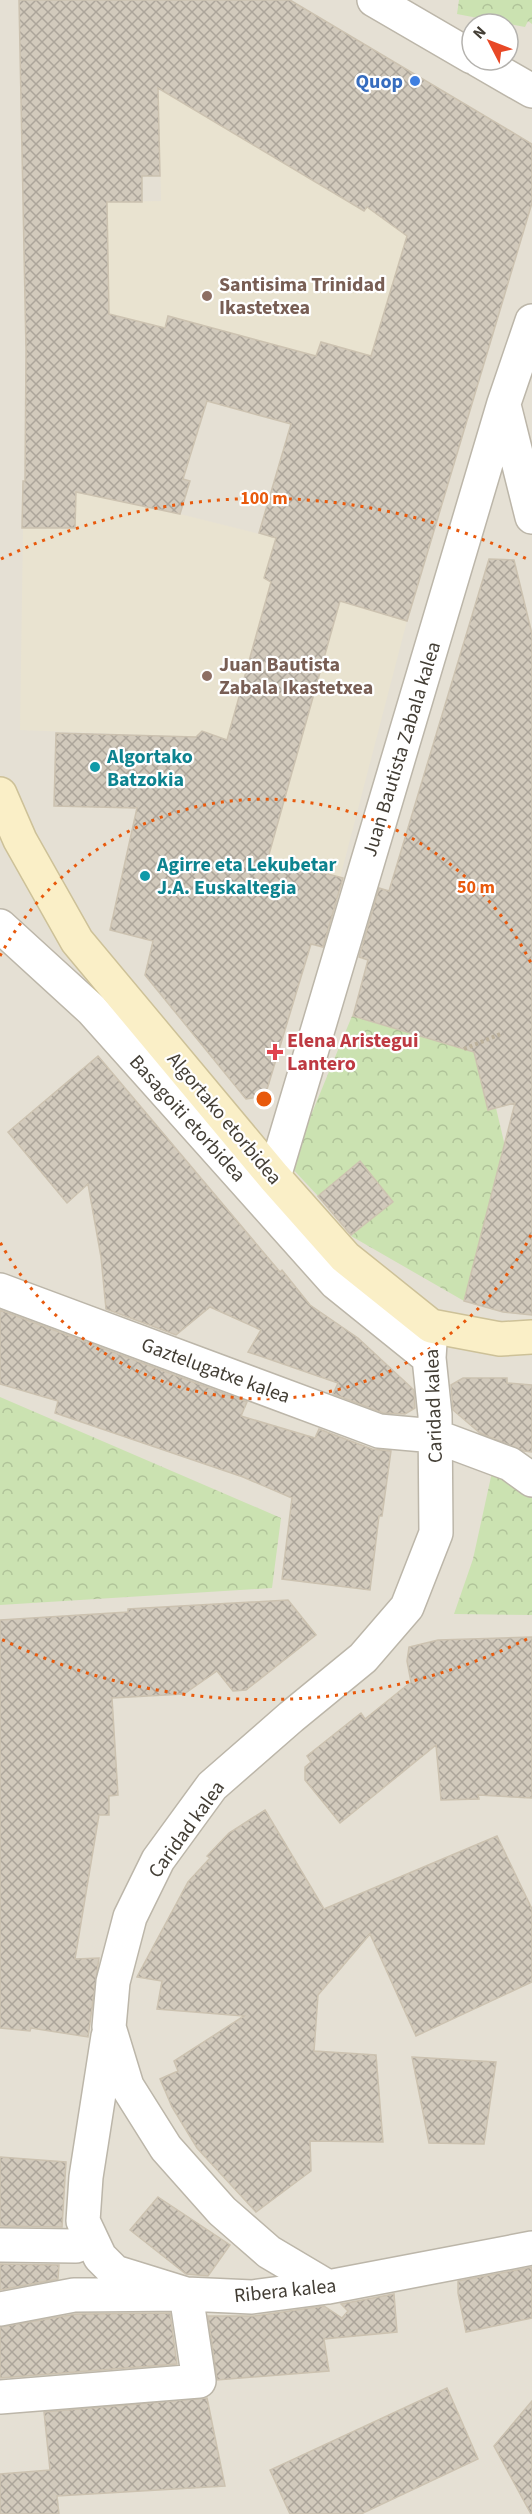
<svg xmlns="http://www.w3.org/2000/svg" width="532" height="2514" font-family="'Source Sans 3',sans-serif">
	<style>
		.residential { fill: #e5e0d4; fill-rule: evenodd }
		.education { fill: #e9e3d0 }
		.forest { fill: url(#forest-crowns) }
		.building { fill: url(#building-cross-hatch); stroke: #ccc2b0; stroke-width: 1.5; fill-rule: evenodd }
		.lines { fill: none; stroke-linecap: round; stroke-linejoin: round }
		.street-casing { stroke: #bcb6a9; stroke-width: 36 }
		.secondary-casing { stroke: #cdc198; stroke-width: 36 }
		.path { stroke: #bcb19b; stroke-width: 4; stroke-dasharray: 3 3; stroke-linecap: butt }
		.street { stroke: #fff; stroke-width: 33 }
		.secondary { stroke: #faefc7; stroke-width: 33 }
		.ring { fill: none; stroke: #e8590c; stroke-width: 3; stroke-dasharray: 3 6 }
		.shop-dot { fill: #3f7fe0; stroke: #fff; stroke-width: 2 }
		.education-dot { fill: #8d6e63; stroke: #fff; stroke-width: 2 }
		.culture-dot { fill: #0f9aa8; stroke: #fff; stroke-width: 2 }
		.health-dot { fill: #e0444e; stroke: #fff; stroke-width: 2 }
		.labels { text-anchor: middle; stroke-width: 4.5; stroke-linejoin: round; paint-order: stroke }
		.shop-label { font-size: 20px; font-weight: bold; fill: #366cbe; stroke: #fff; text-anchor: end }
		.education-label { font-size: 20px; font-weight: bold; fill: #785e54; stroke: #fff; text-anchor: start }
		.street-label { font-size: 20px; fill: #433e35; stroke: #fff }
		.culture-label { font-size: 20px; font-weight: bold; fill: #0d838f; stroke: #fff; text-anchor: start }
		.health-label { font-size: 20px; font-weight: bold; fill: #be3a42; stroke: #fff; text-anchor: start }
		.centre { fill: #e8590c; stroke: #fff; stroke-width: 3 }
		.ring-label { font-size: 18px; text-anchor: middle; font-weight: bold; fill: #e8590c; stroke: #fff; stroke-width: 4.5; stroke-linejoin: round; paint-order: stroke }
	</style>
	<defs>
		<pattern id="forest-crowns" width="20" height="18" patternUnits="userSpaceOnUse" patternTransform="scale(1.5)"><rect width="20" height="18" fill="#cbe2b1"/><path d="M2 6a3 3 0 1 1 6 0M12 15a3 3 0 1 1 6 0" fill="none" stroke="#b0c399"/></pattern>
		<pattern id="building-cross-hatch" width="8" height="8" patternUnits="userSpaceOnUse" patternTransform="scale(1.5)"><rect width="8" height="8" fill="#d2cabc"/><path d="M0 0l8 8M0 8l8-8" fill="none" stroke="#aca59a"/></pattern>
	</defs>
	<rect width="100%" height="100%" fill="#f1eee5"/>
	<path class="residential" d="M 0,0 L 532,0 L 532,2514 L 0,2514 ZM 472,24 L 508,24 L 508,60 L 472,60 Z"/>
	<path class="education" d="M 163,91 L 364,211 L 367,207 L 407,235 L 343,457 L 296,425 L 25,332 L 23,206 L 107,205 L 107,202 L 161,201 L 159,92 Z
		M 76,492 L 180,514 L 276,538 L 265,578 L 407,621 L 340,878 L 227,846 L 202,731 L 196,737 L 20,730 L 23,528 L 75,528 Z"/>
	<path class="forest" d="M 459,0 L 532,0 L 532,24 L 528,21 L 525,27 L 457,14 Z
		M 352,1016 L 479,1053 L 496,1108 L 508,1159 L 500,1161 L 464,1301 L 351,1236 L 393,1201 L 360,1162 L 318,1196 L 290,1166 Z
		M 0,1397 L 281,1518 L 272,1588 L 0,1605 Z
		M 494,1463 L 532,1492 L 532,1615 L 454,1614 L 473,1559 Z"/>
	<path class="building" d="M 19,0 L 290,0 L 532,144 L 532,203 L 407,621 L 340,601 L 268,858 L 343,878 L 323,947 L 311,944 L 265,1096 L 246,1099 L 145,975 L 153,941 L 110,930 L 137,808 L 54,806 L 56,733 L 196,737 L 202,731 L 227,740 L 271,582 L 264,578 L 276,538 L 259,533 L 291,424 L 207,401 L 183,479 L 190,481 L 180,514 L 76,492 L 75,528 L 22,528 L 23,481 L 25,481 L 26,351 ZM 158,88 L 364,211 L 367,207 L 407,236 L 371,356 L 321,342 L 316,356 L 168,316 L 165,328 L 109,314 L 107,202 L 142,202 L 142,176 L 160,176 Z
		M 489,559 L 514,560 L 532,634 L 532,1315 L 503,1312 L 464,1301 L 515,1103 L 488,1110 L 474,1052 L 353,1016 L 368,960 L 359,957 L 379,888 L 389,891 Z
		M 98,1056 L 280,1272 L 282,1270 L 310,1305 L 358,1338 L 414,1390 L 415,1408 L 405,1414 L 383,1413 L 333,1394 L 338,1383 L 248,1352 L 261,1330 L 210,1307 L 176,1335 L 106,1309 L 101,1257 L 88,1184 L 67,1203 L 8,1132 Z
		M 360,1161 L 393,1202 L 351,1235 L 318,1196 Z
		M 0,1310 L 247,1402 L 241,1416 L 315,1438 L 319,1429 L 372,1449 L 391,1451 L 382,1516 L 379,1516 L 370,1590 L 282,1579 L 292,1498 L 243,1477 L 55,1413 L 58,1401 L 0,1384 Z
		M 463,1378 L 507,1378 L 507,1383 L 532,1385 L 532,1452 L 524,1451 L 480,1433 L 453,1410 L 451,1385 Z
		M 288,1600 L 316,1635 L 246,1690 L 233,1691 L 217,1671 L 184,1694 L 112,1698 L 118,1795 L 109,1796 L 109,1815 L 99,1815 L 75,1959 L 99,1958 L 88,2037 L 31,2028 L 30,2031 L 0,2028 L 0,1620 L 128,1612 L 128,1609 Z
		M 532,1637 L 532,1798 L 478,1795 L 479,1799 L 441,1800 L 436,1745 L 340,1823 L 305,1780 L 305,1767 L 311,1762 L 307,1756 L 361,1713 L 365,1719 L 411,1682 L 407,1661 L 409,1647 L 438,1640 Z
		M 265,1810 L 324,1909 L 497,1836 L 532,1909 L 532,1982 L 416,2036 L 370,1934 L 318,1995 L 314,2051 L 376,2055 L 383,2142 L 310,2141 L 311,2171 L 256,2212 L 197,2148 L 172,2107 L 160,2079 L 178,2071 L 174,2061 L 244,2016 L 157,2009 L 162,1981 L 137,1977 L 188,1882 L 210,1858 L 207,1856 L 229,1833 Z
		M 412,2057 L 496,2062 L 484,2144 L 429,2143 Z
		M 0,2157 L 66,2162 L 62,2227 L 0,2226 Z
		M 158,2197 L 230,2245 L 208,2276 L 186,2274 L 130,2230 Z
		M 0,2264 L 59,2265 L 58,2279 L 0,2290 Z
		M 532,2267 L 532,2318 L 466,2332 L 458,2293 L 458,2281 Z
		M 394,2294 L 397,2332 L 324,2339 L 329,2371 L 217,2380 L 208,2316 L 254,2316 L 324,2306 L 342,2318 L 348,2311 L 341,2304 Z
		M 170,2313 L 177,2364 L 0,2378 L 0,2327 L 76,2314 Z
		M 447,2388 L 478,2459 L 361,2514 L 290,2514 L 270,2470 Z
		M 207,2398 L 225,2486 L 57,2496 L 59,2514 L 0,2514 L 0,2474 L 50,2470 L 44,2412 Z
		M 532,2401 L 532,2514 L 531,2514 L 494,2446 Z"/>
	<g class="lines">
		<g class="street-casing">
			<path id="street" d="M 374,0 L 472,57
				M 478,60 L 532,91
				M 504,405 L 532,517
				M 0,926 L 92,1010 L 336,1283 L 429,1358
				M 274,1177 L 504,403 L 532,321
				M 0,1290 L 379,1431 L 435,1436 L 510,1464 L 532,1480
				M 0,2245 L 76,2246
				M 328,2287 L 269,2252 L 222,2211 L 166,2148 L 127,2086 L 109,2027 L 113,1982 L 130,1917 L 158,1860 L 212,1786 L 291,1717 L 363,1658 L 407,1607 L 436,1533 L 435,1415 L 429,1358 L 431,1326
				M 0,2309 L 74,2295 L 186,2294 L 252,2297 L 328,2287 L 532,2248
				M 0,2397 L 199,2381 L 186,2294 L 115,2272 L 100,2257 L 83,2221 L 86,2177 L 108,2036"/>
		</g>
		<g class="secondary-casing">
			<path id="secondary" d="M 0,794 L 20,840 L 77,941 L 274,1177 L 345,1257 L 431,1326 L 500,1339 L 532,1337"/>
		</g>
		<path class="path" d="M 464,1049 L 503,1033"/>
		<use href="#street" class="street"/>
		<use href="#secondary" class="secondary"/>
	</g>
	<g class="ring">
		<path d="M531 1235A300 300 0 0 1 0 1242M0 956A300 300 0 0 1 531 963"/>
		<path d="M527 1639A601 601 0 0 1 1 1639M1 559A601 601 0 0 1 527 559"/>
	</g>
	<circle class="shop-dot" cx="415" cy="81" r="6"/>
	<g class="education-dot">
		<circle cx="207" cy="296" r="6"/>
		<circle cx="207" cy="676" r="6"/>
	</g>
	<g class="culture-dot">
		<circle cx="95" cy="767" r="6"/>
		<circle cx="145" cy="876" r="6"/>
	</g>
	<path class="health-dot" d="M272 1043h6v6h6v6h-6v6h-6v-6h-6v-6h6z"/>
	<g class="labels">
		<g class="shop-label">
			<text x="403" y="88">Quop</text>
		</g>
		<g class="education-label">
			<text x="219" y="291">Santisima Trinidad<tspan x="219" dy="23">Ikastetxea</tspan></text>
			<text x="219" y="671">Juan Bautista<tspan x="219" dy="23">Zabala Ikastetxea</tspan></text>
		</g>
		<g class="street-label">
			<text transform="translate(401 749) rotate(-73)" y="7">Juan Bautista Zabala kalea</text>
			<text transform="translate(188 1118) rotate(48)" y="7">Basagoiti etorbidea</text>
			<text transform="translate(225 1118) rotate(50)" y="7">Algortako etorbidea</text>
			<text transform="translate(216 1370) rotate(20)" y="7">Gaztelugatxe kalea</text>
			<text transform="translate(433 1406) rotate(-92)" y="7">Caridad kalea</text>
			<text transform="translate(186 1829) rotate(-54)" y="7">Caridad kalea</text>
			<text transform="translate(285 2290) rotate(-6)" y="7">Ribera kalea</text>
		</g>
		<g class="culture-label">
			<text x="107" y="763">Algortako<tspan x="107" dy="23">Batzokia</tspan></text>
			<text x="157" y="871">Agirre eta Lekubetar<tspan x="157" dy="23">J.A. Euskaltegia</tspan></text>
		</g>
		<g class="health-label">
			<text x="287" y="1047">Elena Aristegui<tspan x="287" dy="23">Lantero</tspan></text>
		</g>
	</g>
	<circle cx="264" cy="1099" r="9" class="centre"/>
	<g class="ring-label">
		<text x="264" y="504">100 m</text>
		<text x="476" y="893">50 m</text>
	</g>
	<g transform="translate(490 42) rotate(312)"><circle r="28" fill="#ffffff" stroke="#b4b2ae" stroke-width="1.5"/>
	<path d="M0-4.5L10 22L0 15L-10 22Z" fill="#e84826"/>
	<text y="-9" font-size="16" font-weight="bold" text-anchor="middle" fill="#433e35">N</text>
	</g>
</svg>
